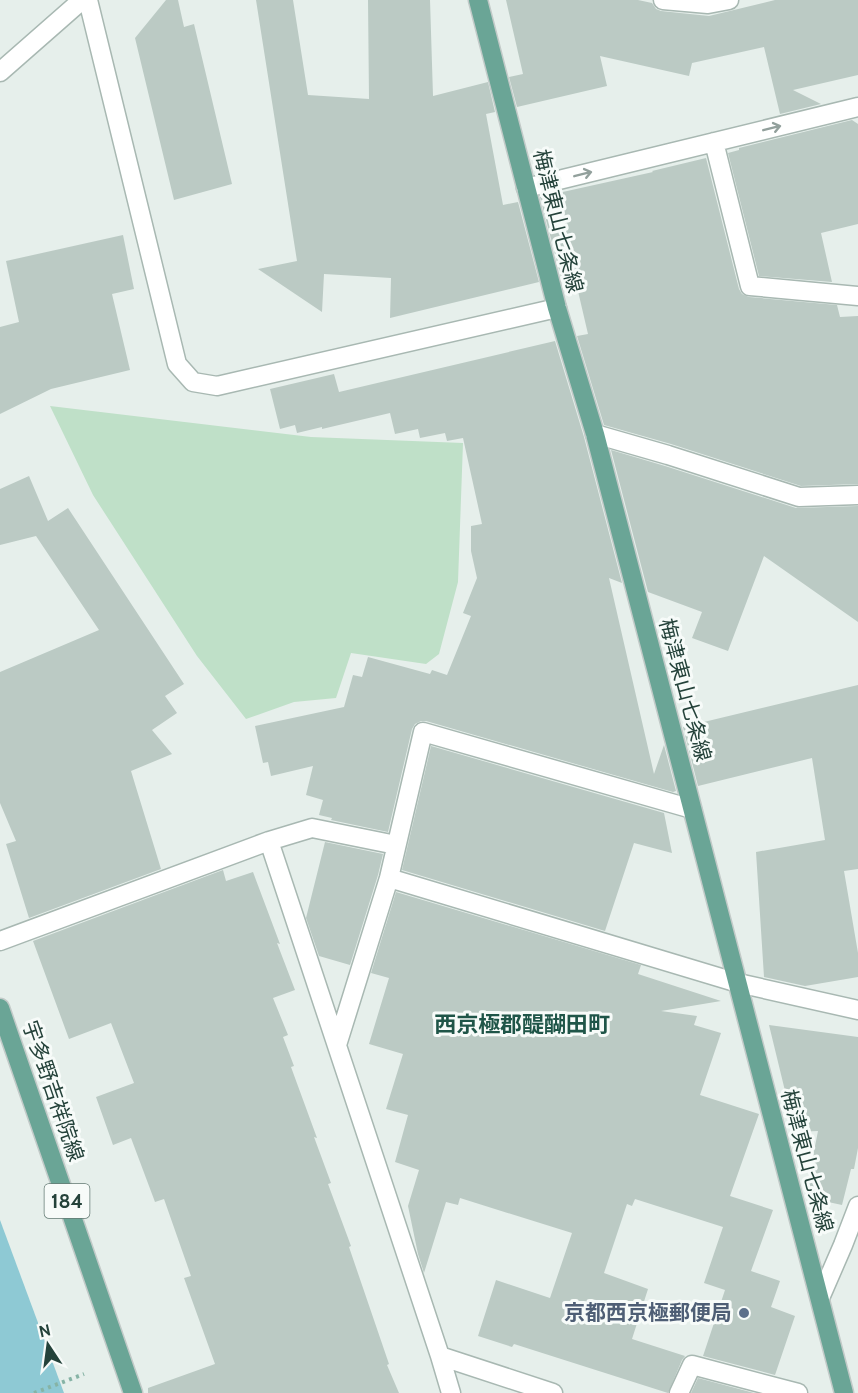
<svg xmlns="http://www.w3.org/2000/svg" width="858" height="1393" font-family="Cabin,'Noto Sans JP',sans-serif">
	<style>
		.green { fill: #bfe0c8 }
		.water { fill: #8ec9d4 }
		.building { fill: #bbcac4 }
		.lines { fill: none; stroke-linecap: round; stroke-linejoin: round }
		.minor-casing { stroke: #a8b8b2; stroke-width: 21 }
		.major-casing { stroke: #c2cac8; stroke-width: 21 }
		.path { stroke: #86b3a5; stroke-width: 4; stroke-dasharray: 3 4.5; stroke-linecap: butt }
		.minor { stroke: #fff; stroke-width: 18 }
		.major { stroke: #6aa596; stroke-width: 18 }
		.oneway { stroke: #92a09c }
		.service-dot { fill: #5c6f8a; stroke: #f7fbf9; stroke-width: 2 }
		.labels { text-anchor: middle; stroke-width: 6; stroke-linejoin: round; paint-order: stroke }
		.shield { fill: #f7fbf9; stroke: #637a73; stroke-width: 1.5 }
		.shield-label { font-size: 20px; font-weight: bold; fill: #24423a }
		.street-label { font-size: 21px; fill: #24423a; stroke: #f7fbf9 }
		.service-label { font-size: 21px; font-weight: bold; fill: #4e5e75; stroke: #f7fbf9; text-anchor: end }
		.neighbourhood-label { font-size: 22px; font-weight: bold; fill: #1f5548; stroke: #f7fbf9 }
	</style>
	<rect width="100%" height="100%" fill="#e6efeb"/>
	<path class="green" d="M 50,406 L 311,437 L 463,443 L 458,582 L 439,654 L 426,664 L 351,653 L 336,698 L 294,702 L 246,719 L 197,656 L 93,495 Z"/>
	<path class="water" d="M 0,1220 L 64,1393 L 0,1393 Z"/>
	<path class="building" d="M 166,0 L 178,0 L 184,27 L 194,24 L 232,184 L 174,200 L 135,38 Z
		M 256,0 L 293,0 L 308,95 L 369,99 L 368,0 L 430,0 L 433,96 L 488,82 L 495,112 L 486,114 L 503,205 L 518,202 L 539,282 L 390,318 L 391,278 L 324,274 L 322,312 L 258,269 L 297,261 Z
		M 506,0 L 638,0 L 652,3 L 656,9 L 661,11 L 709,16 L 775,0 L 858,0 L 858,75 L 793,90 L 821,104 L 780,114 L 764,47 L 692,63 L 689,76 L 600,56 L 607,86 L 517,107 L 509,77 L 523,74 Z
		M 852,120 L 858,124 L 858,224 L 821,233 L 832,282 L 759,276 L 728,153 L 739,150 L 739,148 Z
		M 706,158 L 739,289 L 742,294 L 749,297 L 837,305 L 840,317 L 858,316 L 858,484 L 801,486 L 671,444 L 604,425 L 577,336 L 588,334 L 574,274 L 561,277 L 540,197 L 653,172 L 652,171 Z
		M 123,235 L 134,289 L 112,294 L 130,370 L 51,389 L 0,414 L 0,327 L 19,322 L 6,261 Z
		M 555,341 L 584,437 L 622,583 L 609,578 L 654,774 L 664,745 L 676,791 L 673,792 L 426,721 L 421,721 L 415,724 L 412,729 L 388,832 L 331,820 L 332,818 L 319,815 L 323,800 L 306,795 L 313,766 L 271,776 L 268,762 L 263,763 L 255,726 L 344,707 L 353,675 L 362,677 L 368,657 L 430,674 L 432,670 L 447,675 L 471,616 L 463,613 L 477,578 L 471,551 L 471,526 L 482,524 L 463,438 L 447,441 L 445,433 L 420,438 L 418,429 L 395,434 L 390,413 L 322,429 L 322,427 L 297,433 L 295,425 L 280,429 L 270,389 L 334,374 L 339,392 Z
		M 611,450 L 665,466 L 796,508 L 858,506 L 858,622 L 764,556 L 728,651 L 692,638 L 702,612 L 648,592 Z
		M 29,476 L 48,521 L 68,508 L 184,684 L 165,696 L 177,713 L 152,730 L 172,754 L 131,771 L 161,869 L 29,918 L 6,844 L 16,841 L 0,803 L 0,672 L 99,630 L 36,536 L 0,545 L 0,489 Z
		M 858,685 L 858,869 L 844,871 L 858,953 L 858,977 L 805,986 L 764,977 L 756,852 L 825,840 L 812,758 L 698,786 L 683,727 Z
		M 431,746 L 664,813 L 672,853 L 634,843 L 605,931 L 402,870 Z
		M 325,842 L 383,854 L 378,875 L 350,965 L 319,956 L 306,918 Z
		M 223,870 L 226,881 L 253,872 L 280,944 L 277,943 L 295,990 L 273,998 L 288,1035 L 283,1037 L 294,1066 L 291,1067 L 317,1138 L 314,1137 L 331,1183 L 328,1184 L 351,1246 L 349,1247 L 389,1364 L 387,1365 L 399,1393 L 148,1393 L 148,1388 L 215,1364 L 184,1278 L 191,1276 L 164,1199 L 155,1202 L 131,1138 L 113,1145 L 96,1097 L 134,1083 L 111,1023 L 69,1039 L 33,941 Z
		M 396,892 L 641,965 L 638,974 L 721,1001 L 661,1011 L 697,1016 L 694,1025 L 721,1033 L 700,1095 L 759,1114 L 730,1196 L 773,1210 L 751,1271 L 780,1281 L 771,1307 L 795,1316 L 775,1375 L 703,1356 L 725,1290 L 704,1283 L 723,1227 L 635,1199 L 632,1206 L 627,1204 L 604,1273 L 648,1289 L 632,1339 L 685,1356 L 682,1360 L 668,1393 L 514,1344 L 512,1347 L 478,1336 L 496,1280 L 550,1298 L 572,1233 L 460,1198 L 458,1205 L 446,1202 L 424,1273 L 418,1254 L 408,1206 L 419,1170 L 395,1162 L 408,1115 L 386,1109 L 403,1054 L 369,1044 L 389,978 L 371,973 Z
		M 769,1025 L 858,1037 L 858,1148 L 854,1169 L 851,1169 L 842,1205 L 805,1197 L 818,1131 L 795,1132 Z
		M 698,1378 L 754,1393 L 691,1393 Z"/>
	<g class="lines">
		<g class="minor-casing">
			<path id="minor" d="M 88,0 L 177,364 L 193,382 L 217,386 L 557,308
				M 663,0 L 708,4 L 729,0
				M 0,72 L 82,0
				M 714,142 L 750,286 L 858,296
				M 526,188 L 858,107
				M 595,434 L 668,455 L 799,497 L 858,495
				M 269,841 L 440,1356 L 451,1393
				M 389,878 L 738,983 L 858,1010
				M 0,941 L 269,841 L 312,828 L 396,845
				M 337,1045 L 389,878 L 423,732 L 692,809
				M 820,1298 L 843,1245 L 858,1206
				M 440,1356 L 553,1393
				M 679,1393 L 692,1365 L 798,1393"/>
		</g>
		<g class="major-casing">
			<path id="major" d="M 478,0 L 557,308 L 595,434 L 844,1393
				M 0,1008 L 133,1393"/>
		</g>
		<path class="path" d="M 34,1393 L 84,1374"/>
		<use href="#minor" class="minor"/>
		<use href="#major" class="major"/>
	</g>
	<defs><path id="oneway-shaft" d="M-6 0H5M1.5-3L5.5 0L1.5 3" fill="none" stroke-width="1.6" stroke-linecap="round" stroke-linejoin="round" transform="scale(1.5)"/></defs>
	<g class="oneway">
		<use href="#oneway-shaft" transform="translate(772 128) rotate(-14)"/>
		<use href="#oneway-shaft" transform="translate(583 174) rotate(-14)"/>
	</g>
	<circle class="service-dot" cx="744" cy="1313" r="6"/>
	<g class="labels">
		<rect class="shield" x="44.5" y="1184" width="45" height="34" rx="4.5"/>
		<g class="shield-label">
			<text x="67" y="1208">184</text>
		</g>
		<g class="street-label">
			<text transform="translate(558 221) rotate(76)" y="7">梅津東山七条線</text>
			<text transform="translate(685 690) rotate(75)" y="7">梅津東山七条線</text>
			<text transform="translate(53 1091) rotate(71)" y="7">宇多野吉祥院線</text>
			<text transform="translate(807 1161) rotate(75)" y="7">梅津東山七条線</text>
		</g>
		<g class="service-label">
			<text x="732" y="1320">京都西京極郵便局</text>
		</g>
		<g class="neighbourhood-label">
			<text x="522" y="1032">西京極郡醍醐田町</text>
		</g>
	</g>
	<g transform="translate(48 1345) rotate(347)" stroke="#f7fbf9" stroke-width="4.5" paint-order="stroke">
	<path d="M0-4.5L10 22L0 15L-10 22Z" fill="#24423a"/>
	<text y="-9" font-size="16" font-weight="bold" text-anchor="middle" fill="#24423a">N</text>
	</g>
</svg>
